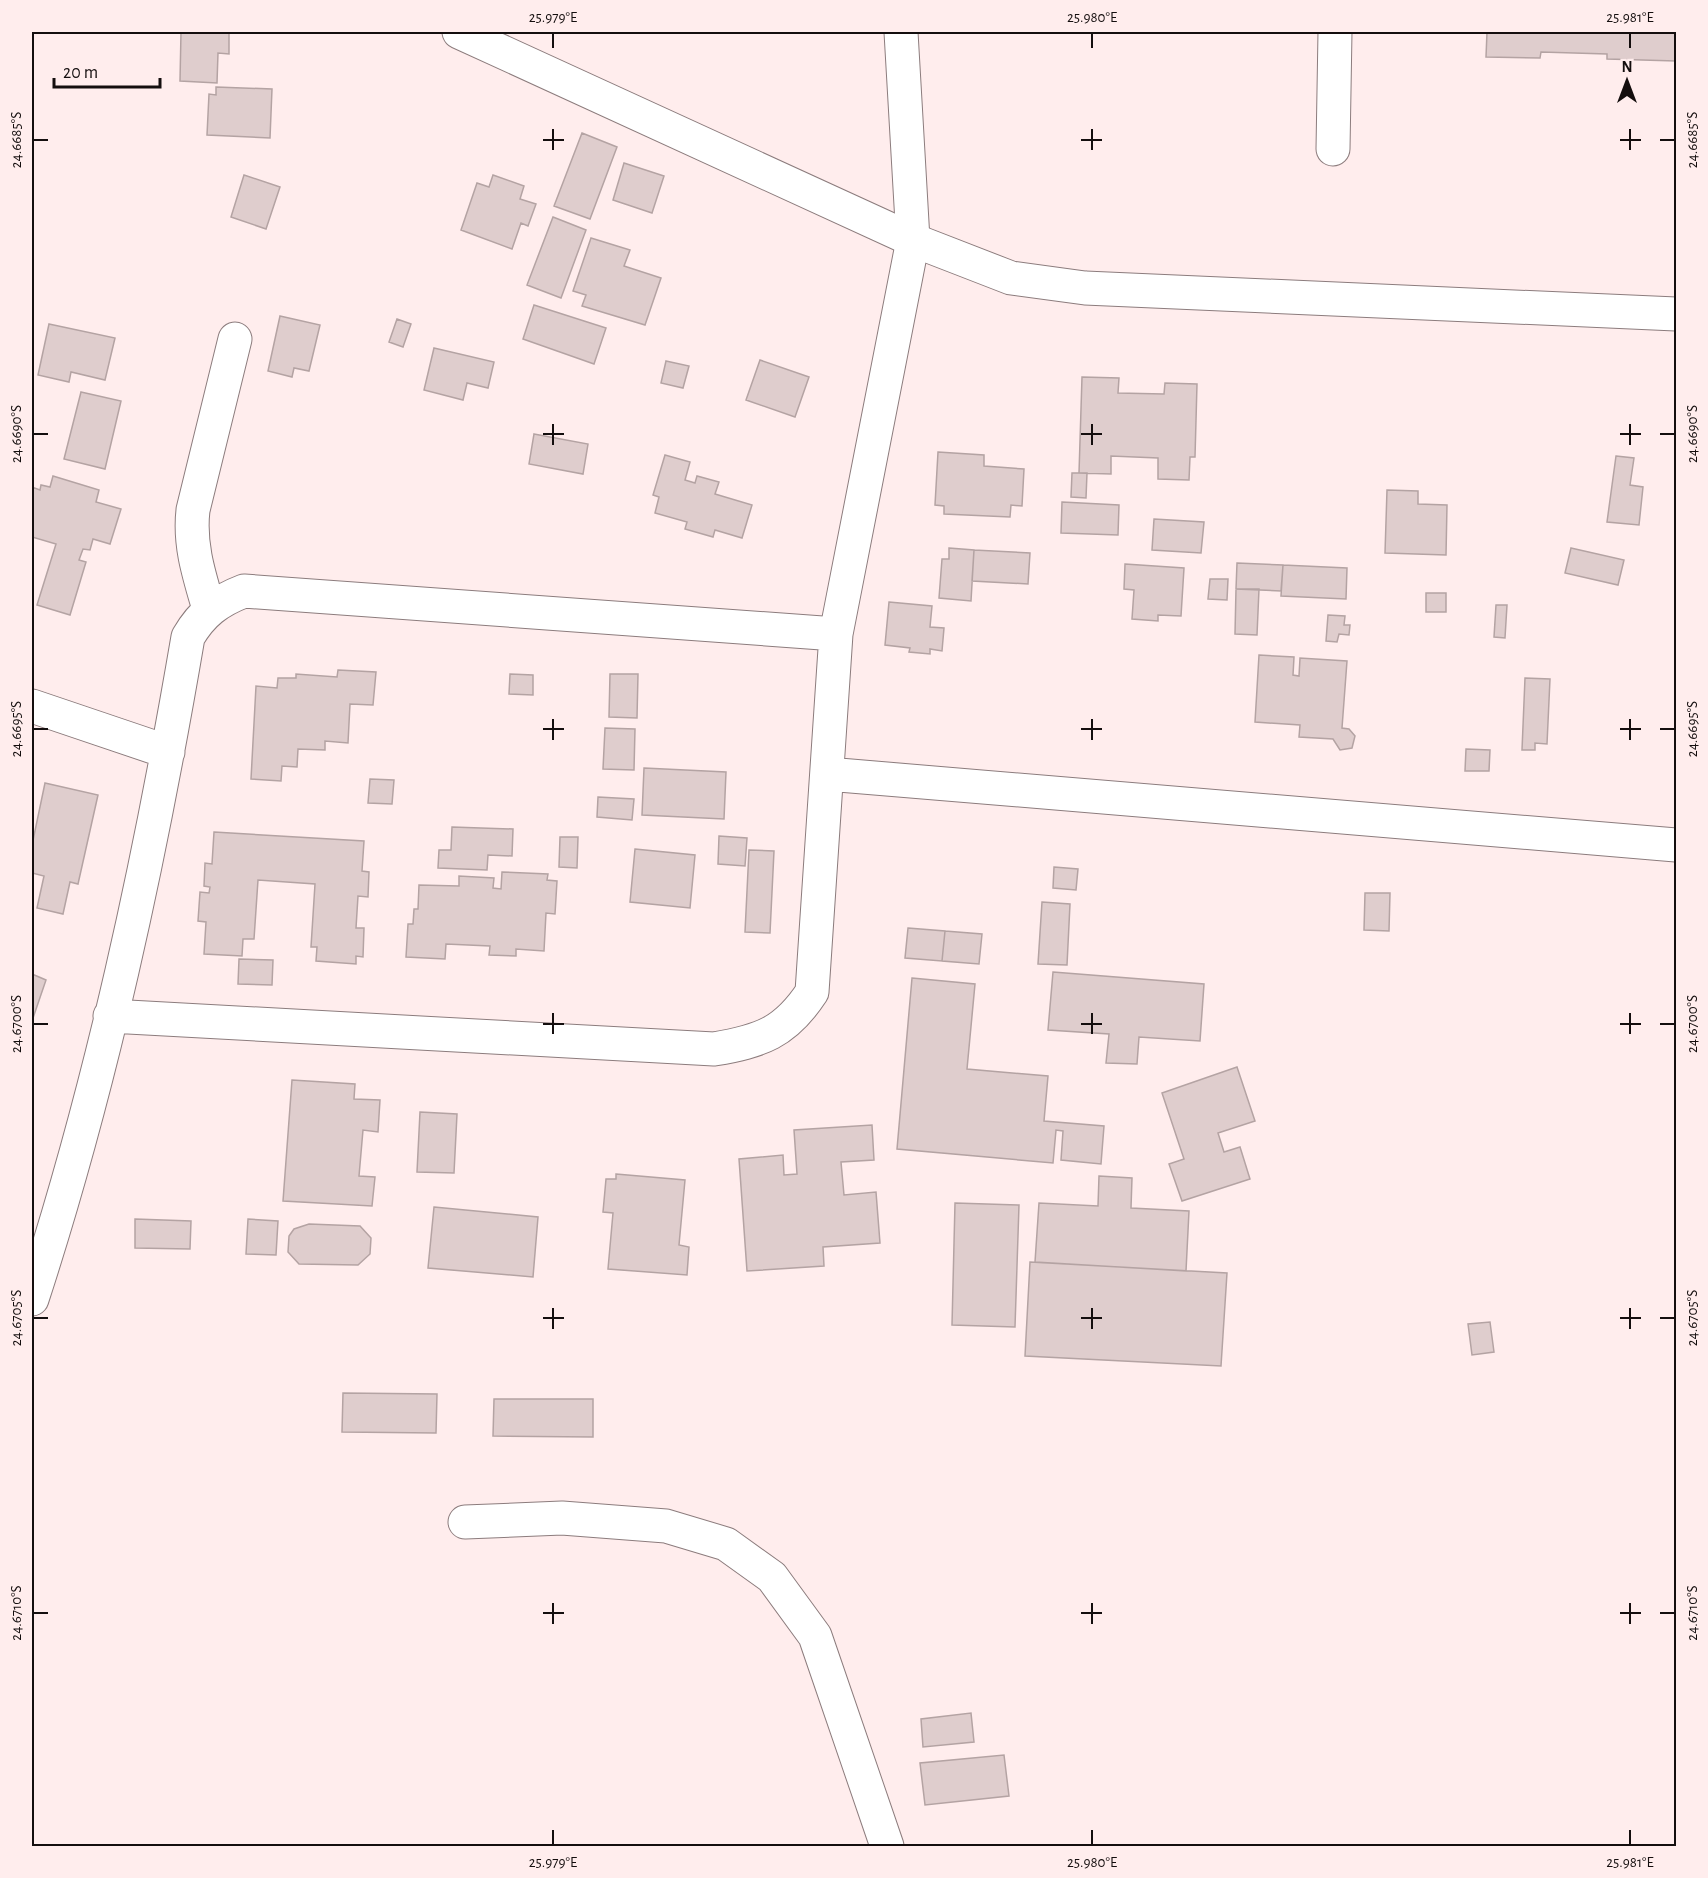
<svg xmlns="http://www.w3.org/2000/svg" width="1708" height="1878" font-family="'Alegreya Sans',sans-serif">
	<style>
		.building { fill: #dfcdcd; stroke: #b4a3a3; stroke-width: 1.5 }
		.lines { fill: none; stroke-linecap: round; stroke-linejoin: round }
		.minor-casing { stroke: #8c7c7d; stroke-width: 35 }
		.tertiary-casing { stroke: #8c7c7d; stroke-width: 35 }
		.minor { stroke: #fff; stroke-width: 33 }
		.tertiary { stroke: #fff; stroke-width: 33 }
		.ticks { fill: none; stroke: #140e0e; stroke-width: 2 }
		.neatline { fill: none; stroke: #140e0e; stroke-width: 2 }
		.ticks-label { font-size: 15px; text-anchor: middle; fill: #140e0e }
	</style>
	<rect width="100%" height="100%" fill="#ffeded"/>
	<path class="building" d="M 181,32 L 229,32 L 229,54 L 218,53 L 217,83 L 180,81 Z
		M 1487,32 L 1676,32 L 1676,61 L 1607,59 L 1607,54 L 1541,52 L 1540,58 L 1486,57 Z
		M 216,87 L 272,89 L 270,138 L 207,135 L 209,94 L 216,95 Z
		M 582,133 L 617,147 L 590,219 L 554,206 Z
		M 624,163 L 664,176 L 652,213 L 613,200 Z
		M 244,175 L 280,187 L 266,229 L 231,217 Z
		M 493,175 L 524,186 L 520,199 L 536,204 L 528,226 L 521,223 L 512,249 L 461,230 L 477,183 L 489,187 Z
		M 553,217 L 586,230 L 561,298 L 527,285 Z
		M 591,238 L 630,250 L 624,266 L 661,278 L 645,325 L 582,306 L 586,295 L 573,291 Z
		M 534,305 L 606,328 L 594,364 L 523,339 Z
		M 280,316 L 320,325 L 309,371 L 294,368 L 292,377 L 268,371 Z
		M 397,319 L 411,324 L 403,347 L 389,342 Z
		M 49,324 L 115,338 L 105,380 L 71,372 L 69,382 L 38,375 Z
		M 434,348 L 494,362 L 488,388 L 467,383 L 463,400 L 424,390 Z
		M 760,360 L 809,377 L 795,417 L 746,400 Z
		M 666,361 L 689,366 L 683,388 L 661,383 Z
		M 1082,377 L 1119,378 L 1118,393 L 1164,394 L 1165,383 L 1197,384 L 1195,457 L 1190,457 L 1189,480 L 1158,479 L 1158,458 L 1111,456 L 1111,474 L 1079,473 Z
		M 81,392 L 121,401 L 105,469 L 64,459 Z
		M 534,434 L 588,444 L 583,474 L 529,464 Z
		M 938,452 L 984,455 L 984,466 L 1024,469 L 1022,506 L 1011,505 L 1010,517 L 944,514 L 944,506 L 935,505 Z
		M 665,455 L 690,462 L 685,480 L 695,483 L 697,476 L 719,482 L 715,494 L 752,505 L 742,538 L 715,530 L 713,537 L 685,529 L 687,522 L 655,513 L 659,497 L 653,495 Z
		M 1616,456 L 1634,458 L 1630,485 L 1643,487 L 1639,525 L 1607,522 Z
		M 1072,473 L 1087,473 L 1086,498 L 1071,497 Z
		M 53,476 L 99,490 L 96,502 L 121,509 L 110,544 L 93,539 L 90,550 L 83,549 L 79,560 L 86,562 L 70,615 L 37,605 L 56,544 L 32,537 L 32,487 L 40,490 L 41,485 L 50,487 Z
		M 1387,490 L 1418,491 L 1418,504 L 1447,505 L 1446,555 L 1385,553 Z
		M 1062,502 L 1119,505 L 1118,535 L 1061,533 Z
		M 1154,519 L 1204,522 L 1201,553 L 1152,550 Z
		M 949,548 L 974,550 L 971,601 L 939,598 L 942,559 L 949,559 Z
		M 1571,548 L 1624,560 L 1618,585 L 1565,573 Z
		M 974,550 L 1030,553 L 1028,584 L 972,581 Z
		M 1237,563 L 1283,565 L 1281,591 L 1236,589 Z
		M 1125,564 L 1184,568 L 1181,616 L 1158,615 L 1158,621 L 1132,619 L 1134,590 L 1124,589 Z
		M 1283,565 L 1347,568 L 1346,599 L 1281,596 Z
		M 1210,579 L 1228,579 L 1227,600 L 1208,599 Z
		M 1236,589 L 1259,589 L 1257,635 L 1235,634 Z
		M 1426,593 L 1446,593 L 1446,612 L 1426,612 Z
		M 889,602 L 932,606 L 930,627 L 944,628 L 942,651 L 930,649 L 930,654 L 909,652 L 910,648 L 885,645 Z
		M 1496,605 L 1507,605 L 1505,638 L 1494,637 Z
		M 1328,615 L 1345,616 L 1344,625 L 1350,625 L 1349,635 L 1339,634 L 1337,642 L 1326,641 Z
		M 1259,655 L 1294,657 L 1293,675 L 1299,676 L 1300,658 L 1347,661 L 1342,728 L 1349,729 L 1355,736 L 1352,748 L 1340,750 L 1333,739 L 1299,737 L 1300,725 L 1255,722 Z
		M 338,670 L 376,672 L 373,705 L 350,704 L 348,743 L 325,741 L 325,750 L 298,749 L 297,767 L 282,766 L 281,781 L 251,779 L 256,686 L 277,688 L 278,678 L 296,678 L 296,674 L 337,677 Z
		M 510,674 L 533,675 L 533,695 L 509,694 Z
		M 610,674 L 638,674 L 637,718 L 609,717 Z
		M 1525,678 L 1550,679 L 1547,744 L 1535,743 L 1535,750 L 1522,750 Z
		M 605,728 L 635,729 L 634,770 L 603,769 Z
		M 1466,749 L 1490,750 L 1489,771 L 1465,771 Z
		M 644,768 L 726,772 L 724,819 L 642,815 Z
		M 370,779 L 394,780 L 392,804 L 368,803 Z
		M 45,783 L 98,795 L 78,884 L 70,882 L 63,914 L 37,908 L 44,876 L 32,873 L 32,845 Z
		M 598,797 L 634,799 L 632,820 L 597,817 Z
		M 452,827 L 513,829 L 512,856 L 488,855 L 487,870 L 438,868 L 439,850 L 451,850 Z
		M 214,832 L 364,841 L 362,871 L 369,872 L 368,897 L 358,896 L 356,928 L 364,928 L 363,957 L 356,956 L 356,964 L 316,961 L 317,947 L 311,947 L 315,884 L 258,880 L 254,939 L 243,939 L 242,956 L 204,954 L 206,922 L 198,921 L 200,892 L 209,893 L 210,887 L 204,886 L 205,863 L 212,864 Z
		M 719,836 L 747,838 L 745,866 L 718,864 Z
		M 560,837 L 578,837 L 577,868 L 559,867 Z
		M 635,849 L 695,855 L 690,908 L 630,902 Z
		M 749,850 L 774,851 L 770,933 L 745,932 Z
		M 1054,867 L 1078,869 L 1076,890 L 1053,888 Z
		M 502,872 L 548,874 L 547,880 L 557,881 L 555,914 L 546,913 L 544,951 L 516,949 L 516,956 L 489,955 L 490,946 L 446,944 L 445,959 L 406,957 L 408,924 L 413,924 L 414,909 L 418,909 L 419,885 L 459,886 L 459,876 L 494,878 L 493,888 L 501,889 Z
		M 1365,893 L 1390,893 L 1389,931 L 1364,930 Z
		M 1042,902 L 1070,904 L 1067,965 L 1038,964 Z
		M 908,928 L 945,931 L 942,961 L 905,958 Z
		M 945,931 L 982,934 L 979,964 L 942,961 Z
		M 239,959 L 273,960 L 272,985 L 238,984 Z
		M 1053,972 L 1204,984 L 1200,1041 L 1139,1037 L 1137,1064 L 1106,1063 L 1109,1034 L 1048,1030 Z
		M 32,974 L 46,980 L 32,1021 Z
		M 912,978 L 975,984 L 967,1069 L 1048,1076 L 1044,1121 L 1104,1126 L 1101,1164 L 1061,1160 L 1063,1131 L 1056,1130 L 1053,1163 L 897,1149 Z
		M 1237,1067 L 1255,1121 L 1218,1133 L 1224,1152 L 1240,1147 L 1250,1179 L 1182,1201 L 1169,1164 L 1184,1159 L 1162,1093 Z
		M 292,1080 L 355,1084 L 354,1099 L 380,1100 L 378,1132 L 363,1130 L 359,1176 L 375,1177 L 372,1206 L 283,1201 Z
		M 420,1112 L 457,1114 L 454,1173 L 417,1172 Z
		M 872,1125 L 874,1160 L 841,1162 L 844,1195 L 876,1192 L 880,1243 L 823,1247 L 824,1266 L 747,1271 L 739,1159 L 783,1155 L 784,1175 L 797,1174 L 794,1130 Z
		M 616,1174 L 685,1180 L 679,1245 L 689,1247 L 687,1275 L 608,1269 L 613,1213 L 603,1212 L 606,1179 L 616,1179 Z
		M 1099,1176 L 1132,1178 L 1131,1208 L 1189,1211 L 1186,1271 L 1035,1262 L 1039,1203 L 1098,1206 Z
		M 955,1203 L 1019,1205 L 1015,1327 L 952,1325 Z
		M 434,1207 L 538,1217 L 533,1277 L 428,1268 Z
		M 135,1219 L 191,1221 L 190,1249 L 135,1248 Z
		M 248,1219 L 278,1221 L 276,1255 L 246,1254 Z
		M 309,1224 L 360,1226 L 371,1238 L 370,1254 L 358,1265 L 299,1264 L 288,1252 L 289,1236 L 294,1229 Z
		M 1030,1262 L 1227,1273 L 1221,1366 L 1025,1356 Z
		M 1490,1322 L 1494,1352 L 1472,1355 L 1468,1324 Z
		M 343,1393 L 437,1394 L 436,1433 L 342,1432 Z
		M 494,1399 L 593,1399 L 593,1437 L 493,1436 Z
		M 971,1713 L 974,1742 L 923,1747 L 921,1719 Z
		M 1004,1755 L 1009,1796 L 925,1805 L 920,1763 Z"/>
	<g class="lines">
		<g class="minor-casing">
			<path id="minor" d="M 1333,149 L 1335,32
				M 209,609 C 199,575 189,545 193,510 L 235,339
				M 32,706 L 168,752
				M 827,774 L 1676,845
				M 110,1016 L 714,1049 C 761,1041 785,1033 812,992 L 836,634 L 913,240 L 901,32
				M 32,1299 C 102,1084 150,860 188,637 C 202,613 218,601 244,591 L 836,634
				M 465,1522 L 562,1518 L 666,1526 L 726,1544 L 772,1577 L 815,1636 L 887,1846"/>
		</g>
		<g class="tertiary-casing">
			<path id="tertiary" d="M 459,32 L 913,240 L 1011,278 L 1085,288 L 1676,314"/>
		</g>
		<use href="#minor" class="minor"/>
		<use href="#tertiary" class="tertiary"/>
	</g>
	<path class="ticks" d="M 553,33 L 553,48M 1092,33 L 1092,48M 1630,33 L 1630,48M 553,129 L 553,150M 1092,129 L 1092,150M 1630,129 L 1630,150M 33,140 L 48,140M 543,140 L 564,140M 1081,140 L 1102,140M 1620,140 L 1641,140M 1660,140 L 1675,140M 553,424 L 553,445M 1092,424 L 1092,445M 1630,424 L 1630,445M 33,434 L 48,434M 543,434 L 564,434M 1081,434 L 1102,434M 1620,434 L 1641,434M 1660,434 L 1675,434M 553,719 L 553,740M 1092,719 L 1092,740M 1630,719 L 1630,740M 33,729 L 48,729M 543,729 L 564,729M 1081,729 L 1102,729M 1620,729 L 1641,729M 1660,729 L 1675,729M 553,1013 L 553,1034M 1092,1013 L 1092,1034M 1630,1013 L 1630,1034M 33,1024 L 48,1024M 543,1024 L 564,1024M 1081,1024 L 1102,1024M 1620,1024 L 1641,1024M 1660,1024 L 1675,1024M 553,1308 L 553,1329M 1092,1308 L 1092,1329M 1630,1308 L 1630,1329M 33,1318 L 48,1318M 543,1318 L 564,1318M 1081,1318 L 1102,1318M 1620,1318 L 1641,1318M 1660,1318 L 1675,1318M 553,1603 L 553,1624M 1092,1603 L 1092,1624M 1630,1603 L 1630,1624M 33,1613 L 48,1613M 543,1613 L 564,1613M 1081,1613 L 1102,1613M 1620,1613 L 1641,1613M 1660,1613 L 1675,1613M 553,1830 L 553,1845M 1092,1830 L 1092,1845M 1630,1830 L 1630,1845"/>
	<rect width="1708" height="1878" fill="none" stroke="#ffeded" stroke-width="66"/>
	<g transform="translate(1627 81)" stroke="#ffeded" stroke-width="4.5" paint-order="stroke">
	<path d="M0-4.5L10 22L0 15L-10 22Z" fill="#140e0e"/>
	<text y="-9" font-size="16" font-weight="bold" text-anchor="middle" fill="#140e0e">N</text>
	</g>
	<path d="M54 78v9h106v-9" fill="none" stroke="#140e0e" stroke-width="3"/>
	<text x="63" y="78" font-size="18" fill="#140e0e" stroke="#ffeded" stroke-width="4.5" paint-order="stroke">20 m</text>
	<rect x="33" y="33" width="1642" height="1812" class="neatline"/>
	<g class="ticks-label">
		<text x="553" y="22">25.979°E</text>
		<text x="1092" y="22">25.980°E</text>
		<text x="1630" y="22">25.981°E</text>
		<text transform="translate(16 140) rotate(-90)" y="5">24.6685°S</text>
		<text transform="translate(1692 140) rotate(-90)" y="5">24.6685°S</text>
		<text transform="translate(16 434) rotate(-90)" y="5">24.6690°S</text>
		<text transform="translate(1692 434) rotate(-90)" y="5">24.6690°S</text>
		<text transform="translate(16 729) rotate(-90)" y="5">24.6695°S</text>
		<text transform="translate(1692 729) rotate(-90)" y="5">24.6695°S</text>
		<text transform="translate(16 1024) rotate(-90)" y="5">24.6700°S</text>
		<text transform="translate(1692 1024) rotate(-90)" y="5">24.6700°S</text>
		<text transform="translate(16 1318) rotate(-90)" y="5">24.6705°S</text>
		<text transform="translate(1692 1318) rotate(-90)" y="5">24.6705°S</text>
		<text transform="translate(16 1613) rotate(-90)" y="5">24.6710°S</text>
		<text transform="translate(1692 1613) rotate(-90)" y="5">24.6710°S</text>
		<text x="553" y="1867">25.979°E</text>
		<text x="1092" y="1867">25.980°E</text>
		<text x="1630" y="1867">25.981°E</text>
	</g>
</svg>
